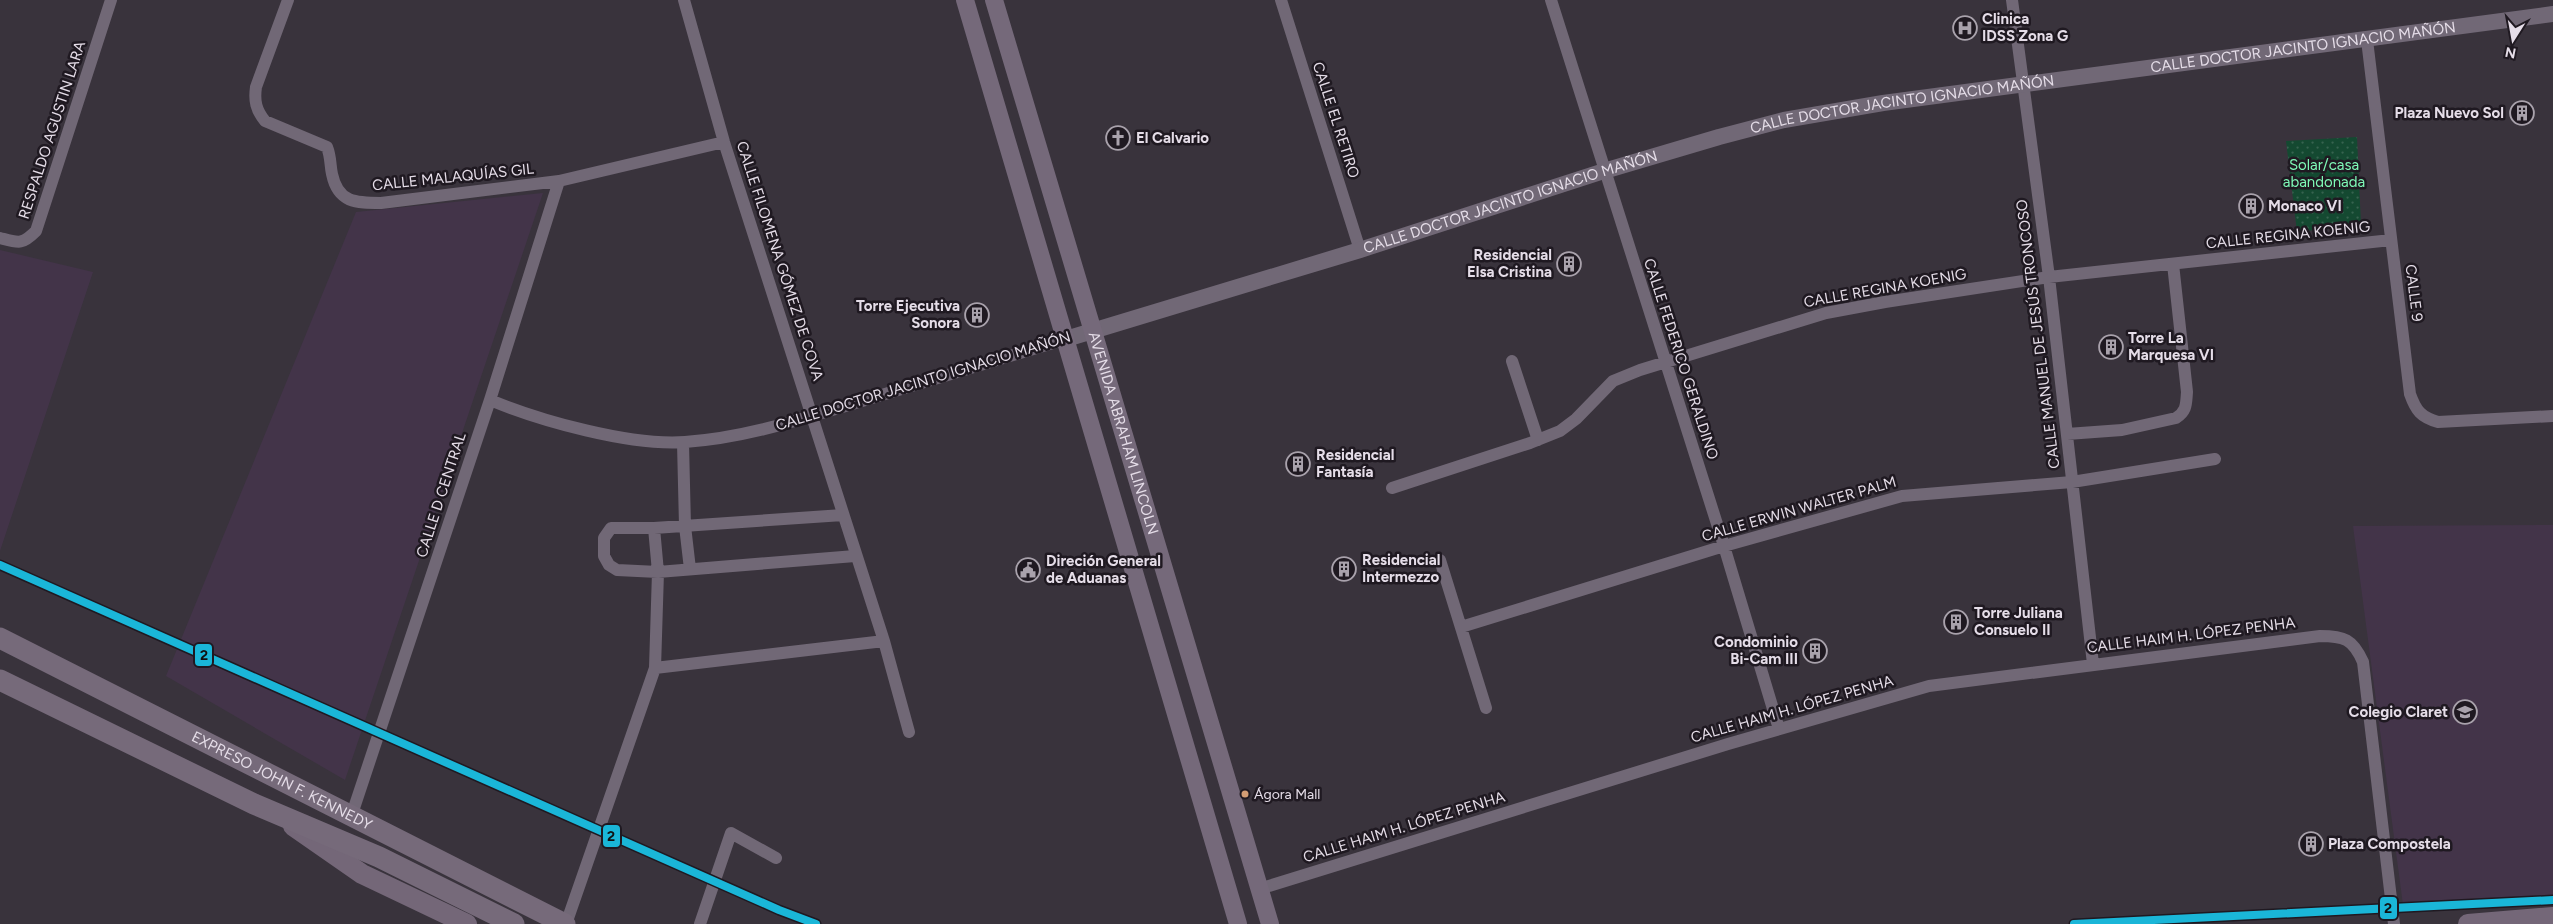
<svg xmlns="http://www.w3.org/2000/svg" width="2553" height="924" font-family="Figtree,sans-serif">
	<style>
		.built { fill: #433449 }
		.grass { fill: url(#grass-dots) }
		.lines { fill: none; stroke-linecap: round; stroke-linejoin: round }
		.minor { stroke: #716876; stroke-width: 12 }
		.tertiary { stroke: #716876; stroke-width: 16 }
		.secondary { stroke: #75697a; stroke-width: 18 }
		.primary { stroke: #746778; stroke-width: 20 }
		.trunk { stroke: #766a7a; stroke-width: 21 }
		.metro-1-casing { stroke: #1f1921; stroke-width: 11 }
		.metro-1 { stroke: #1ab6d8; stroke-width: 8 }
		.bus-dot { fill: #d39c74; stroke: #1f1921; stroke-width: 2 }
		.labels { text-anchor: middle; stroke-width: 5; stroke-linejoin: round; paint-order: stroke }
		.bus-label { font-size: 14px; fill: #e5dde8; stroke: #1f1921; text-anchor: start }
		.poi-label { font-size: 15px; font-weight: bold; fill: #e5dde8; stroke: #1f1921; text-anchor: start }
		.street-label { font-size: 15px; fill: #e5dde8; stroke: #1f1921 }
		.park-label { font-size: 15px; fill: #7ff9b7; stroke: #1f1921 }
		.line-badge { stroke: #1f1921; stroke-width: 2 }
		.pale-badge-label { font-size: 14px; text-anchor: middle; font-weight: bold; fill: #111 }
	</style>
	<defs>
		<pattern id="grass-dots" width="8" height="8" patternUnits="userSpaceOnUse" patternTransform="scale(1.25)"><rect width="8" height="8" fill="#144931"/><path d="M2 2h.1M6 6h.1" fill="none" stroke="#36634f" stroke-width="1.8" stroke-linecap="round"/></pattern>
	</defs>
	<rect width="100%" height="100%" fill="#39333c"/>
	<path class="built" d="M 543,193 L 345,780 L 166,676 L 356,212 Z
		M 0,250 L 93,272 L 0,551 Z
		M 2553,525 L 2553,898 L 2403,905 L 2353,526 Z"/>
	<path class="grass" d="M 2357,137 L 2361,225 L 2297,232 L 2286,141 Z"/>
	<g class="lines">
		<path class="minor" d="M 288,0 L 256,87 C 254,101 256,110 265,121 L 327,147 C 331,157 330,165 332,174 C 338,203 356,203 381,203 L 559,181 L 724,142
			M 684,0 L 724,142 L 884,641 L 909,732
			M 1281,0 L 1360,250
			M 1551,0 L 1724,546 L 1779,729
			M 2012,0 L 2049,277 L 2093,664
			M 2367,40 L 2410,394 C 2416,411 2421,417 2438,422 L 2553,416
			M 0,238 C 19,243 22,245 36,231 L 111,0
			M 1512,361 L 1538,440
			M 490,400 C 541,421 630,446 685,442 C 746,438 805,418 862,401 C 930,380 998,360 1066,339
			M 2067,434 L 2122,430 L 2176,418 C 2187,411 2186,404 2187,392 L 2173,264
			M 683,443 L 685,526 L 690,569
			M 1392,488 L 1530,443 L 1560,431 L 1576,419 L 1613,381 L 1640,370 L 1826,313 L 1885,302 L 2049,277 L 2391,240
			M 654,528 L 611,528 L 604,538 L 604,556 L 609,565 L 617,570 L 658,572 L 855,556
			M 1440,560 L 1486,708
			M 1461,627 L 1724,546 L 1902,496 L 2072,482 L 2215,459
			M 655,668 L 884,641
			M 351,817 L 490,400 L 559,181
			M 1259,889 L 1728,744 L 1929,686 L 2320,636 C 2344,636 2353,639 2363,662 L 2394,924
			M 566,924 L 655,668 L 658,572 L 654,528 L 843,515
			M 700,924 L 731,833 L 776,858"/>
		<path class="tertiary" id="s1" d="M 1066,339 L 1360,250 L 1604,171 L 1719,137 L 1784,120 L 1883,103 L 2553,14"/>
		<g class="secondary">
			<path d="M 965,0 L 1238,924"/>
			<path id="s2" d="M 994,0 L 1270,924"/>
		</g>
		<path class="primary" d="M 293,826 L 362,874 L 467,924
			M 2468,924 L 2553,917"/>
		<g class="trunk">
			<path id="s3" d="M 0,638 L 565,924"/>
			<path d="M 0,680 L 254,804 L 379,857 L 514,924"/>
		</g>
		<g class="metro-1-casing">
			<path id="metro-1" d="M 0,565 L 779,910 L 816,924
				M 2074,924 L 2553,900"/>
		</g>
		<use href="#metro-1" class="metro-1"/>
	</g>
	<defs>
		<g id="hospital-ring" transform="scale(1.25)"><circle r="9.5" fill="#1f1921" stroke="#a9a2ac" stroke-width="1.5"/><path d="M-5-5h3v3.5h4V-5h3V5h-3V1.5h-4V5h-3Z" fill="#a9a2ac"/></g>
		<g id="building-ring" transform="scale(1.25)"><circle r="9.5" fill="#1f1921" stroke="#a9a2ac" stroke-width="1.5"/><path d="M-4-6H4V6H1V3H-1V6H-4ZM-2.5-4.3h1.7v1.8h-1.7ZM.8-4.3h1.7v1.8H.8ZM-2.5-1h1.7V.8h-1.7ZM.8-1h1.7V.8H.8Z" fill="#a9a2ac"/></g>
		<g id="church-ring" transform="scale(1.25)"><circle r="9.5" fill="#1f1921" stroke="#a9a2ac" stroke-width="1.5"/><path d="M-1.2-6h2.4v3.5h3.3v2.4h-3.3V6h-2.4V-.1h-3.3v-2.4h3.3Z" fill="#a9a2ac"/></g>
		<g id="civic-ring" transform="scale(1.25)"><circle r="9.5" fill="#1f1921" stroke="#a9a2ac" stroke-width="1.5"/><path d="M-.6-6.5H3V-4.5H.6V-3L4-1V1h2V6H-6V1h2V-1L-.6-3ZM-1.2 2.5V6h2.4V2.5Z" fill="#a9a2ac"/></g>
		<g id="school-ring" transform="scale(1.25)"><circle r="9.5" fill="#1f1921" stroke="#a9a2ac" stroke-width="1.5"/><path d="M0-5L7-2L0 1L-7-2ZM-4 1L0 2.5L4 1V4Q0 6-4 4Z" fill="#a9a2ac"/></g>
	</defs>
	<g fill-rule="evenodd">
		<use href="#hospital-ring" x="1965" y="28"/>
		<use href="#building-ring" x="2522" y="113"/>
		<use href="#church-ring" x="1118" y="138"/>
		<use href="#building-ring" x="2251" y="206"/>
		<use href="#building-ring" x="1569" y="264"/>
		<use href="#building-ring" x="977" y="315"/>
		<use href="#building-ring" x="2111" y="347"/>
		<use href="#building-ring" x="1298" y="464"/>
		<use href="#building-ring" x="1344" y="569"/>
		<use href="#civic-ring" x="1028" y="570"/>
		<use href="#building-ring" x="1956" y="622"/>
		<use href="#building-ring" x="1815" y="651"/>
		<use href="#school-ring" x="2465" y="712"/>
		<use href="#building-ring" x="2311" y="844"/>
	</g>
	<circle class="bus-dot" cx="1245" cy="794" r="4.5"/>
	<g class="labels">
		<g class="bus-label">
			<text x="1254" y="799">Ágora Mall</text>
		</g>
		<g class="poi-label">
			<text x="1982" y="24">Clinica<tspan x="1982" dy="17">IDSS Zona G</tspan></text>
			<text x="2504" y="118" text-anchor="end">Plaza Nuevo Sol</text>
			<text x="1136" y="143">El Calvario</text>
			<text x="2268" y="211">Monaco VI</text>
			<text x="1552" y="260" text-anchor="end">Residencial<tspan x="1552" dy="17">Elsa Cristina</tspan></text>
			<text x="960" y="311" text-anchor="end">Torre Ejecutiva<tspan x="960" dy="17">Sonora</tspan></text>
			<text x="2128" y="343">Torre La<tspan x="2128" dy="17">Marquesa VI</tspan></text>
			<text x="1316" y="460">Residencial<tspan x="1316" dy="17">Fantasía</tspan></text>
			<text x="1362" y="565">Residencial<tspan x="1362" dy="17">Intermezzo</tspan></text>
			<text x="1046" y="566">Direción General<tspan x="1046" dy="17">de Aduanas</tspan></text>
			<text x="1974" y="618">Torre Juliana<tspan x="1974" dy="17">Consuelo II</tspan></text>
			<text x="1798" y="647" text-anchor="end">Condominio<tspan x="1798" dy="17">Bi-Cam III</tspan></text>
			<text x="2448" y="717" text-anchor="end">Colegio Claret</text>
			<text x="2328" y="849">Plaza Compostela</text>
		</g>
		<g class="street-label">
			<text dy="5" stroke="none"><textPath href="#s1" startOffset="1275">CALLE DOCTOR JACINTO IGNACIO MAÑÓN</textPath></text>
			<text dy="5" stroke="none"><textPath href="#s1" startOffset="870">CALLE DOCTOR JACINTO IGNACIO MAÑÓN</textPath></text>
			<text transform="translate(1336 120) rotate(72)" y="5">CALLE EL RETIRO</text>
			<text transform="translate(52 130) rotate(-72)" y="5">RESPALDO AGUSTIN LARA</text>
			<text transform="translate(453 177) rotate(-6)" y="5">CALLE MALAQUÍAS GIL</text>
			<text dy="5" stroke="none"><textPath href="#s1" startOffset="465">CALLE DOCTOR JACINTO IGNACIO MAÑÓN</textPath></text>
			<text transform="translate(2288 235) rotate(-6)" y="5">CALLE REGINA KOENIG</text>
			<text transform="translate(780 261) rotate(72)" y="5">CALLE FILOMENA GÓMEZ DE COVA</text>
			<text transform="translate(1885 288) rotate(-10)" y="5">CALLE REGINA KOENIG</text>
			<text transform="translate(2414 293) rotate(83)" y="5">CALLE 9</text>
			<text transform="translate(2038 334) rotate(-97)" y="5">CALLE MANUEL DE JESÚS TRONCOSO</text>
			<text transform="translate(1681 359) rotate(72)" y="5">CALLE FEDERICO GERALDINO</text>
			<text transform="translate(923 381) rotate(-17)" y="5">CALLE DOCTOR JACINTO IGNACIO MAÑÓN</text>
			<text dy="5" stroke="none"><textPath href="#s2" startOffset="452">AVENIDA ABRAHAM LINCOLN</textPath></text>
			<text transform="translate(441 495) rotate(-72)" y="5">CALLE D CENTRAL</text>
			<text transform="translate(1799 509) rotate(-16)" y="5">CALLE ERWIN WALTER PALM</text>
			<text transform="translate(2191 635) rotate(-7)" y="5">CALLE HAIM H. LÓPEZ PENHA</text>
			<text transform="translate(1792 709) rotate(-16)" y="5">CALLE HAIM H. LÓPEZ PENHA</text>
			<text dy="5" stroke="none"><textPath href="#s3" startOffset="316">EXPRESO JOHN F. KENNEDY</textPath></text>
			<text transform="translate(1404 827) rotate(-17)" y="5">CALLE HAIM H. LÓPEZ PENHA</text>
		</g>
		<g class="park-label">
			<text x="2324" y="170">Solar/casa<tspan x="2324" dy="17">abandonada</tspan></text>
		</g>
	</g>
	<g class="line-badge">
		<rect x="194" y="643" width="19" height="24" rx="5" fill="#1ab6d8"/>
		<rect x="602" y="824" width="19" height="24" rx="5" fill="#1ab6d8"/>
		<rect x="2379" y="896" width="19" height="24" rx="5" fill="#1ab6d8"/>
	</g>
	<g class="pale-badge-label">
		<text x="204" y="660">2</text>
		<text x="611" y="841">2</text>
		<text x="2388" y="913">2</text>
	</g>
	<g transform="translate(2513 40) rotate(191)" stroke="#1f1921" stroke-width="4" paint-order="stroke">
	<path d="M0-4L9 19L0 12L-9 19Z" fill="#e5dde8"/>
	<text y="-8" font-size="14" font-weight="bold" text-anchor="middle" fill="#e5dde8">N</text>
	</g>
</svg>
